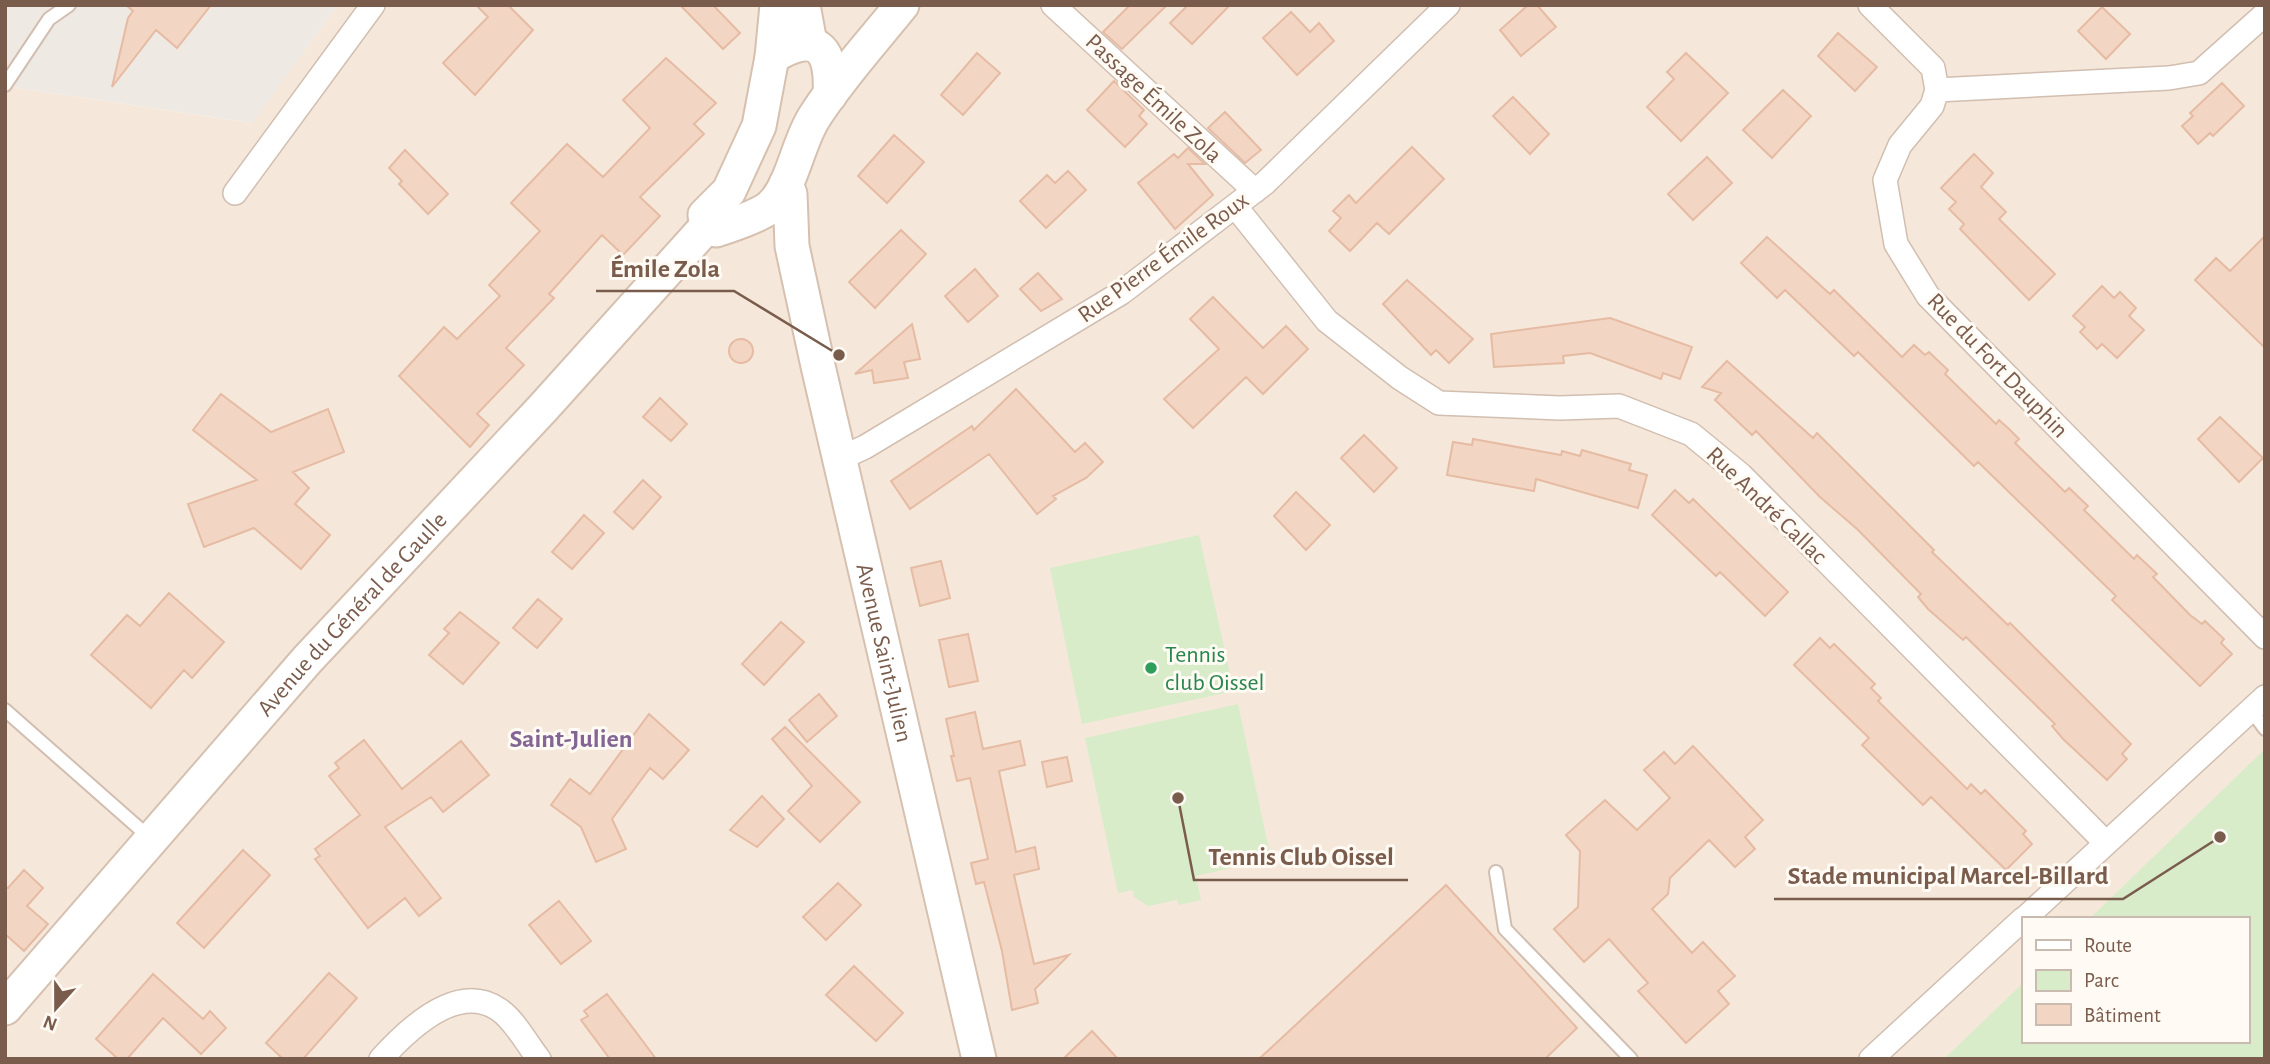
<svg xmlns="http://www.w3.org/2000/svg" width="2270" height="1064" font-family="'Alegreya Sans',sans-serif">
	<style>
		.residential { fill: #f5e8da; fill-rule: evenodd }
		.industrial { fill: #efe9e4 }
		.green { fill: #d8ecc9 }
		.building { fill: #f3d5c3; stroke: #e6bba3; stroke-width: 2 }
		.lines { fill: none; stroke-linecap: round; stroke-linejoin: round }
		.lane-casing { stroke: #d1beb0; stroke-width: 16 }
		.street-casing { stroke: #d1beb0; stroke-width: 26 }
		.secondary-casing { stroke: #d6c0b0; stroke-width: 37 }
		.lane { stroke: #fff; stroke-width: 12 }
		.street { stroke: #fff; stroke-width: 23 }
		.secondary { stroke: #fff; stroke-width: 33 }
		.leisure-dot { fill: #2e9e5b; stroke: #fffaf3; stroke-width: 2.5 }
		.labels { text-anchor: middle; stroke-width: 6; stroke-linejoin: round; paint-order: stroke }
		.street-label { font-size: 24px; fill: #7a5c4d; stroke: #fffaf3 }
		.leisure-label { font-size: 24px; fill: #27864d; stroke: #fffaf3; text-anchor: start }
		.neighbourhood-label { font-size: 26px; font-weight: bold; fill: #846695; stroke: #fffaf3 }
		.leader { fill: none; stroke: #7a5c4d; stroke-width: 2.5 }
		.callout-dot { fill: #7a5c4d; stroke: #fffaf3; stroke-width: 2.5 }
		.callout-label { font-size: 26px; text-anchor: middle; font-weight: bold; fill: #7a5c4d; stroke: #fffaf3; stroke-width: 6; stroke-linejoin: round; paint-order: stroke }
	</style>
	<rect width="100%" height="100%" fill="#fdf6ec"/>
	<path class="residential" d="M 338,5 L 2265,5 L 2265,1059 L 5,1059 L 5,86 L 251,123 ZM 2023,919 L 2247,919 L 2247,1041 L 2023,1041 Z"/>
	<path class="industrial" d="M 5,5 L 338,5 L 252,123 L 5,86 Z"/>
	<path class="green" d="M 1199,535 L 1234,691 L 1082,724 L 1050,568 Z
		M 1238,704 L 1271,859 L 1196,876 L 1201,900 L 1179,905 L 1177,900 L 1148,906 L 1134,897 L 1133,890 L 1118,893 L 1085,738 Z
		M 2263,751 L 2265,1059 L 1944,1059 L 2023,983 L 2023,1041 L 2247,1041 L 2247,919 L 2089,919 Z"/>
	<path class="building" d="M 126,5 L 211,5 L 177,48 L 156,30 L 112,87 L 128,18 L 133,11 Z
		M 476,5 L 508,5 L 533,30 L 475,95 L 443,63 L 488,17 Z
		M 680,5 L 713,5 L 740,33 L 723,49 Z
		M 1130,5 L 1167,5 L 1122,49 L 1103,32 Z
		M 1188,5 L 1230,5 L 1192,44 L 1170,23 Z
		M 1528,5 L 1537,5 L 1556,27 L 1521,56 L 1500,30 Z
		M 2102,7 L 2130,34 L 2106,59 L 2078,31 Z
		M 1291,12 L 1310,32 L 1319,23 L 1334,41 L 1297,75 L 1263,38 Z
		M 1838,33 L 1877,67 L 1855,91 L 1818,56 Z
		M 977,53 L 1000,73 L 963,115 L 941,95 Z
		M 1686,53 L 1728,93 L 1681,141 L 1647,107 L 1674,79 L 1667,72 Z
		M 666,58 L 716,103 L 694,124 L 704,134 L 640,197 L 660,216 L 623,255 L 602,235 L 549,294 L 554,298 L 506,348 L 524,365 L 477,414 L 489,425 L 470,447 L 399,376 L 444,327 L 457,339 L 500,296 L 489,285 L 540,231 L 511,203 L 567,144 L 603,177 L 650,128 L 623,100 Z
		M 1114,81 L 1144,110 L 1139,116 L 1147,124 L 1125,147 L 1087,110 Z
		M 2222,83 L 2244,106 L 2213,136 L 2210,133 L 2198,144 L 2182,126 L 2193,116 L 2190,113 Z
		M 1783,90 L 1811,116 L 1772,158 L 1743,130 Z
		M 1513,97 L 1549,134 L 1530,154 L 1493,116 Z
		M 1225,112 L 1261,150 L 1245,163 L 1208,128 Z
		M 894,135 L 924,162 L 887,203 L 858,176 Z
		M 1412,147 L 1444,179 L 1389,234 L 1377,223 L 1350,251 L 1329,231 L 1341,218 L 1333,211 L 1349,195 L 1356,203 Z
		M 1188,148 L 1205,164 L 1188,164 L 1213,195 L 1175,229 L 1138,183 L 1174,154 L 1178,158 Z
		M 405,150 L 448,194 L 428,214 L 399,184 L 402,181 L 389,168 Z
		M 1974,154 L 1993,173 L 1981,187 L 2006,212 L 1999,219 L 2055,274 L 2029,300 L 1960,229 L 1964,224 L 1949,209 L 1956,202 L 1941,188 Z
		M 1707,157 L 1732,183 L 1693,220 L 1668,194 Z
		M 1068,171 L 1086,190 L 1046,228 L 1020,201 L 1047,175 L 1055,183 Z
		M 901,230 L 926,254 L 875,308 L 849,282 Z
		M 2265,236 L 2265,348 L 2195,280 L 2216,258 L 2230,271 Z
		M 1767,237 L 1830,294 L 1834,290 L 1902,357 L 1914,345 L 1925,355 L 1929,352 L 1948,370 L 1945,374 L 1996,424 L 1999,420 L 2009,429 L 2019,439 L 2015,443 L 2054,481 L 2065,492 L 2069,488 L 2088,506 L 2084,510 L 2134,559 L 2137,555 L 2157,574 L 2153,577 L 2190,615 L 2202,624 L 2205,621 L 2224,639 L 2221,643 L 2232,654 L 2200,686 L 2112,600 L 2116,596 L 1978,462 L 1974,466 L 1858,352 L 1854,356 L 1785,290 L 1777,298 L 1741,263 Z
		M 975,269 L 998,296 L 968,322 L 945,296 Z
		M 1038,273 L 1062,299 L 1041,311 L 1020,289 Z
		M 1407,280 L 1473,339 L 1449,363 L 1436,350 L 1431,355 L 1383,304 Z
		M 2102,286 L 2114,298 L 2120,292 L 2136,308 L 2129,316 L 2144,330 L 2117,358 L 2102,344 L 2097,349 L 2080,332 L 2085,327 L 2073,316 Z
		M 1213,297 L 1263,348 L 1286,326 L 1308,349 L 1263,394 L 1246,377 L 1193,428 L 1164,399 L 1219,349 L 1190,319 Z
		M 1610,318 L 1692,347 L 1680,379 L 1663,373 L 1661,379 L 1590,353 L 1563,356 L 1564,363 L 1494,367 L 1491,334 Z
		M 912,324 L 920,359 L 904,362 L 908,378 L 874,383 L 872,370 L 855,374 Z
		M729 351a12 12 0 1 1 24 0a12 12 0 1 1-24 0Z
		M 1727,361 L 1813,438 L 1817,433 L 1934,550 L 1932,552 L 2008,625 L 2010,623 L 2131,744 L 2122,754 L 2127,759 L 2107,780 L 2063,739 L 2052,726 L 2055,724 L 1966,637 L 1963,640 L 1928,609 L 1918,597 L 1921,594 L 1857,529 L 1820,497 L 1756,431 L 1752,435 L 1715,400 L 1721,393 L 1702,387 Z
		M 1016,389 L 1075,452 L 1085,443 L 1103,462 L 1086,478 L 1053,496 L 1056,499 L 1037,514 L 989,454 L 910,509 L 891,481 L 972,426 L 974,430 Z
		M 221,394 L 271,432 L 328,409 L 344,452 L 293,472 L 309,488 L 295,504 L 330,535 L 301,569 L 254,528 L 204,547 L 188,504 L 257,480 L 193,430 Z
		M 660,398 L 687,424 L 671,441 L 643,417 Z
		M 2220,417 L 2263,458 L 2239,482 L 2198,439 Z
		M 1364,435 L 1397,468 L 1374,492 L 1341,458 Z
		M 1473,439 L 1561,455 L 1562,451 L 1580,456 L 1582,450 L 1631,464 L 1629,470 L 1647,475 L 1638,508 L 1536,479 L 1534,491 L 1447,475 L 1453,442 L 1472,445 Z
		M 643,480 L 661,497 L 633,529 L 614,512 Z
		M 1675,490 L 1689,503 L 1693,499 L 1788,592 L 1765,616 L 1720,572 L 1716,576 L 1652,515 Z
		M 1296,492 L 1330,525 L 1306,550 L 1274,516 Z
		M 584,515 L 604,533 L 572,569 L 552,552 Z
		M 941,561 L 950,598 L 920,606 L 911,568 Z
		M 169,593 L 224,642 L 192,678 L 184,670 L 151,708 L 91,655 L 127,615 L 140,626 Z
		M 538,599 L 562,619 L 537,648 L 513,628 Z
		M 460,612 L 499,643 L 463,684 L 429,655 L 449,633 L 444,629 Z
		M 781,622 L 804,642 L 764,685 L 742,664 Z
		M 968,634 L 978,681 L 949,687 L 939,640 Z
		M 1820,638 L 1830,648 L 1834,644 L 1875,684 L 1871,688 L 1881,698 L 1878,701 L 1967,789 L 1971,784 L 1981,794 L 1985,790 L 2026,831 L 2023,834 L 2032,844 L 2006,870 L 1931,797 L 1923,805 L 1862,745 L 1869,738 L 1794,665 Z
		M 819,694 L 837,716 L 807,742 L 789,720 Z
		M 975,712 L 983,749 L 1020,741 L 1025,765 L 999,771 L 1016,852 L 1035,847 L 1039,869 L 1014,875 L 1034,964 L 1069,955 L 1035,989 L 1038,1003 L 1012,1010 L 1002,951 L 984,882 L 976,884 L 971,863 L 988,859 L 970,778 L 957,781 L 951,756 L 954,756 L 946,719 Z
		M 649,714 L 689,750 L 663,779 L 650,768 L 612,819 L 626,849 L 596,862 L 581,827 L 551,805 L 570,779 L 590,794 Z
		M 785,727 L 860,802 L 820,842 L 788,811 L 812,786 L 772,739 Z
		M 364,740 L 402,789 L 461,741 L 489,775 L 443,812 L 431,797 L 385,827 L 441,898 L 419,916 L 405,898 L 368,928 L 315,859 L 320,856 L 315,849 L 360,815 L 329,776 L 339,768 L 335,763 Z
		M 1693,746 L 1763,820 L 1745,837 L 1755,849 L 1735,867 L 1709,840 L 1670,878 L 1668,894 L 1652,909 L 1692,953 L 1703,942 L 1735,976 L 1718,991 L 1729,1004 L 1686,1043 L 1638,991 L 1648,983 L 1609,939 L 1584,962 L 1554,929 L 1578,907 L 1580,851 L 1566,835 L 1605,800 L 1637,830 L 1670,798 L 1644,770 L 1664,752 L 1675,764 Z
		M 1067,757 L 1072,781 L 1047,787 L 1042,762 Z
		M 762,796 L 784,819 L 757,847 L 730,830 Z
		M 243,850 L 270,875 L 204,948 L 177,923 Z
		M 24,870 L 43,888 L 27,906 L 48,924 L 24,951 L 5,934 L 5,886 L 8,888 Z
		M 838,883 L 861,905 L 826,940 L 803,917 Z
		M 1446,885 L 1577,1028 L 1545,1059 L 1259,1059 Z
		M 559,901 L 591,941 L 561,964 L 529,925 Z
		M 854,966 L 903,1013 L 876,1041 L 826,995 Z
		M 329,973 L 357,998 L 303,1059 L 283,1059 L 266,1043 Z
		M 153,974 L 203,1019 L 210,1011 L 226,1028 L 201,1054 L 163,1018 L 127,1059 L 118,1059 L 96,1039 Z
		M 607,994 L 639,1036 L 656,1059 L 610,1059 L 581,1020 L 588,1016 L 584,1011 Z
		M 1092,1031 L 1118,1059 L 1063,1059 Z"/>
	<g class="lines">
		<g class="lane-casing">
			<path id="lane" d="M 5,85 L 49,19 L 69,5
				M 5,710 L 149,837
				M 2251,710 L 2265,729
				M 1496,872 L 1505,929 L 1631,1059"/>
		</g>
		<g class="street-casing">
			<path id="street" d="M 1053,5 L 1255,191
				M 1870,5 L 1933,68 L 1937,90 L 1932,106 L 1900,145 L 1885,180 L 1896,244 L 1928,296 L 2265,637
				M 1937,90 L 2169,78 L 2199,73 L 2265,14
				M 235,193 L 373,5
				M 1235,206 L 1327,321 L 1400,378 L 1439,403 L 1560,408 L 1619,406 L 1691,434 L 1741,475 L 2106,843
				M 841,458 L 865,447 L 1121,293 L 1265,183 L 1448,5
				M 2024,919 L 2265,697
				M 381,1059 C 408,1029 457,982 498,1009 C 514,1019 527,1044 539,1059
				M 1871,1059 L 2023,919"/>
		</g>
		<g class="secondary-casing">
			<g id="secondary">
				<path d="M 803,5 L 810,43"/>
				<path d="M 772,57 C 816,29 833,48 830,95"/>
				<path id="s1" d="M 786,184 L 790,194 L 792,246 L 818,366 L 979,1059"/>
				<path d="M 707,226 L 716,230 C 729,226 761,215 770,207 C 793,187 797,143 815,116 C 840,77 873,41 902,5"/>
				<path d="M 707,226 L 705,215 L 729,191 L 759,126 L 772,57 L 777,5"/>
				<path id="s2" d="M 5,1008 L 307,660 L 543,408 L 707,226"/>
			</g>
		</g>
		<use href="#lane" class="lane"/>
		<use href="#street" class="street"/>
		<use href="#secondary" class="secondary"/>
	</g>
	<circle class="leisure-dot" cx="1151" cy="668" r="7"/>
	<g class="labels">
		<g class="street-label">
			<text transform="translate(1154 98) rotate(43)" y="8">Passage Émile Zola</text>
			<text transform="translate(1163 257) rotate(-36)" y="8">Rue Pierre Émile Roux</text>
			<text transform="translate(1998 365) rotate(46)" y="8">Rue du Fort Dauphin</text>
			<text transform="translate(1767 505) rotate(44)" y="8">Rue André Callac</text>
			<text dy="8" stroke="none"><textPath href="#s2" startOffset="525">Avenue du Général de Gaulle</textPath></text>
			<text dy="8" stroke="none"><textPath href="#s1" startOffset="480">Avenue Saint-Julien</textPath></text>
		</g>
		<g class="leisure-label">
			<text x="1165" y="662">Tennis<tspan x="1165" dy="28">club Oissel</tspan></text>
		</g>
		<g class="neighbourhood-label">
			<text x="571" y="747">Saint-Julien</text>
		</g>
	</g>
	<path class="leader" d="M839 355L734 291H596M1178 798L1194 880H1408M2220 837L2123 899H1774"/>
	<g class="callout-dot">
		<circle cx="839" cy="355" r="7"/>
		<circle cx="1178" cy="798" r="7"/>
		<circle cx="2220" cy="837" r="7"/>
	</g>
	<g class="callout-label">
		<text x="665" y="277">Émile Zola</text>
		<text x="1301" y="865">Tennis Club Oissel</text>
		<text x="1948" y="884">Stade municipal Marcel-Billard</text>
	</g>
	<rect width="2270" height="1064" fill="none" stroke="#7a5c4d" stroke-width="14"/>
	<rect x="2022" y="917" width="228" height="126" fill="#fffaf3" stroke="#cabbb1" stroke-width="2"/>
	<rect x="2036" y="940" width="35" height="10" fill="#ffffff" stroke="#cabbb1" stroke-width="2"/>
	<text x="2084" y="952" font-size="21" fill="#7a5c4d">Route</text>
	<rect x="2036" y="970" width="35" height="21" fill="#d8ecc9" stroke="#cabbb1" stroke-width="2"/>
	<text x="2084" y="987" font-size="21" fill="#7a5c4d">Parc</text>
	<rect x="2036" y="1004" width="35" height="21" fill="#f3d5c3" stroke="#cabbb1" stroke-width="2"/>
	<text x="2084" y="1022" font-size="21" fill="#7a5c4d">Bâtiment</text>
	<g transform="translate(56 1008) rotate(201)" stroke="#fffaf3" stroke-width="5" paint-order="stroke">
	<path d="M0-5L12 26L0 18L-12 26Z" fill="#7a5c4d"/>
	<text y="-10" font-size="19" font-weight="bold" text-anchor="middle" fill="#7a5c4d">N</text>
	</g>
</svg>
